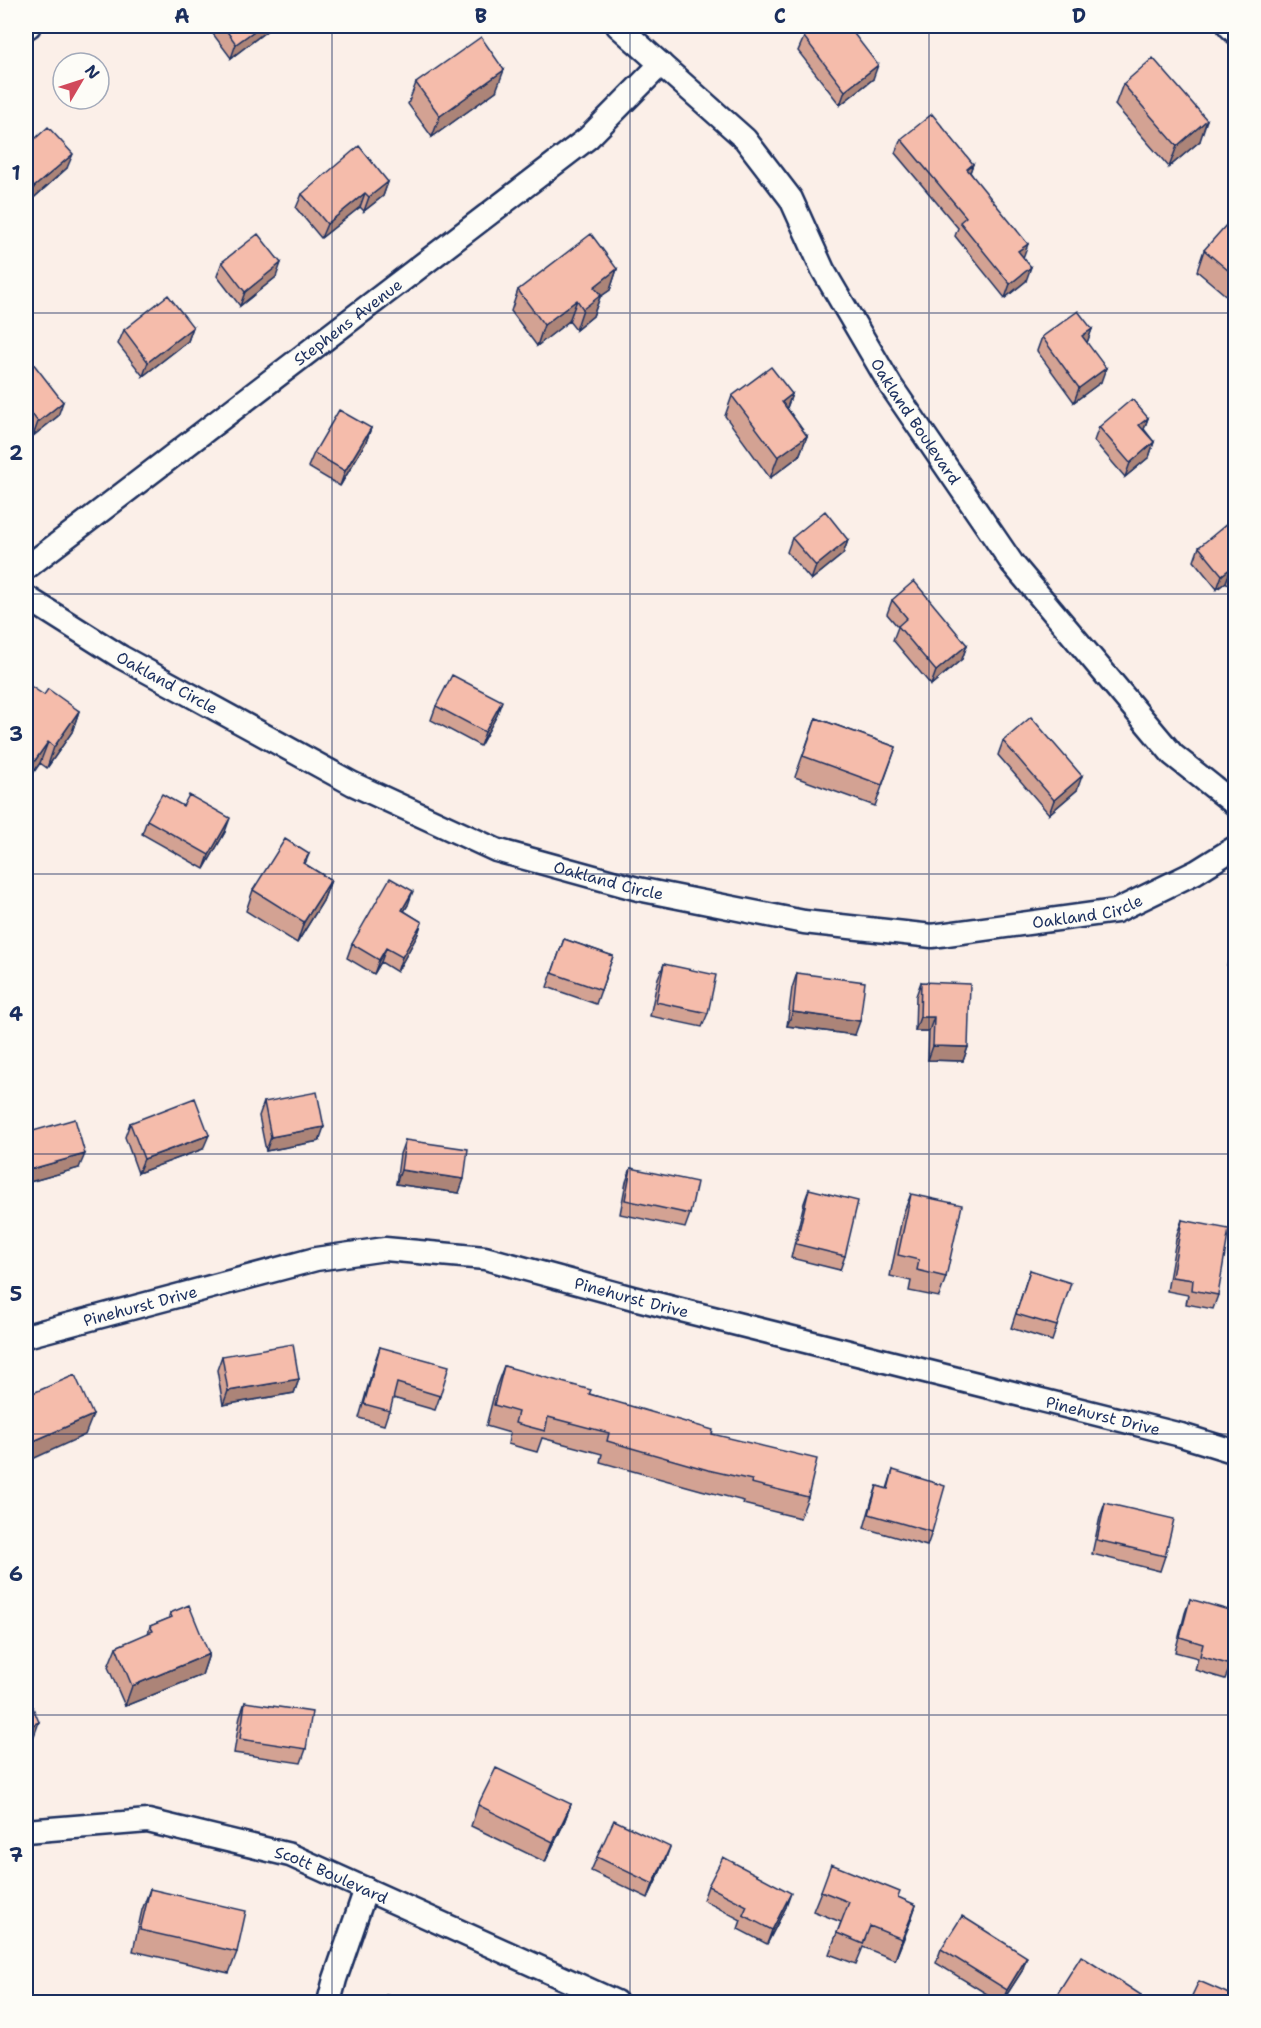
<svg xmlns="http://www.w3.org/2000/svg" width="1261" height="2028" font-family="'Shantell Sans',sans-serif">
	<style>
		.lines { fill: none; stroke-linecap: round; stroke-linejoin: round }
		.street-casing { stroke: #1b2f5e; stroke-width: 27 }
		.street { stroke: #fdfcf7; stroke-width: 22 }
		.wall { fill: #d3a293; stroke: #1b2f5e; stroke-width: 1.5 }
		.shaded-wall { fill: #ac8478; stroke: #1b2f5e; stroke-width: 1.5 }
		.building { fill: #f5bcab; stroke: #1b2f5e; stroke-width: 1.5 }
		.grid { fill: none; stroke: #1b2f5e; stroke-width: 1.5; stroke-opacity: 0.55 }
		.labels { text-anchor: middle; stroke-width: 5; stroke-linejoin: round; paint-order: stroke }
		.street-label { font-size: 16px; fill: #1b2f5e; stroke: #fdfcf7 }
		.neatline { fill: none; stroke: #1b2f5e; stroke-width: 2 }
		.grid-label { font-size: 20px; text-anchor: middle; font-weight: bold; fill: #1b2f5e }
	</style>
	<rect width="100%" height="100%" fill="#fbefe8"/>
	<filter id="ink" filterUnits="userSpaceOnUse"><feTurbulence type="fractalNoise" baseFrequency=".0167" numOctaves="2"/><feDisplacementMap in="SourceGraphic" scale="12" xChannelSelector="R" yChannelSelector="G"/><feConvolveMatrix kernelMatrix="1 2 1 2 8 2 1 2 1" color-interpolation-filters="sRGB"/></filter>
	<g filter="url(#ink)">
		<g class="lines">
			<g class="street-casing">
				<g id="street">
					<path id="s1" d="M 618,26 L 745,139 L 791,199 L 823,270 L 891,386 L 1012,563 L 1173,755 L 1236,805"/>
					<path d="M 1229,26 L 1236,33"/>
					<path d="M 26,28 L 29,26"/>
					<path id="s2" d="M 26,568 L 588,138 L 661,64"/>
					<path id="s3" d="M 26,597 L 121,657 L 353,784 L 496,850 L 638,889 L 804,922 L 932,936 L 1116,911 L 1196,872 L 1236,847"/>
					<path id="s4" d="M 26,1336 L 316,1259 L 385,1249 L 485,1258 L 633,1298 L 1181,1435 L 1236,1452"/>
					<path id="s5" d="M 26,1831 L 148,1821 L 290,1855 L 616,2002"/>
					<path d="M 329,2002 L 335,1979 L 366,1889"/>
				</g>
			</g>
			<use href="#street" class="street"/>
		</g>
		<path class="wall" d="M 212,26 L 273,26 L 231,58 L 210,30 Z
			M 804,37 L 873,79 L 840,105 L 798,51 Z
			M 416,83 L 496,91 L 432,137 L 408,104 Z
			M 1123,84 L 1200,141 L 1169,167 L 1115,105 Z
			M 901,139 L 973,164 L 970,172 L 1023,256 L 1026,281 L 1005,298 L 955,236 L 958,228 L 895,153 Z
			M 26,147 L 67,168 L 29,202 L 26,197 Z
			M 388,182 L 383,196 L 364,211 L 360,207 L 321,238 L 296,208 L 302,194 Z
			M 1236,231 L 1236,304 L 1197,271 L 1204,250 Z
			M 222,262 L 276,277 L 240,306 L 217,276 Z
			M 617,269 L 610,290 L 600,297 L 593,316 L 576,330 L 569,321 L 537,346 L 511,311 L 518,290 Z
			M 193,327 L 188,341 L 143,376 L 118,344 L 124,330 Z
			M 1092,329 L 1087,342 L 1101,382 L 1074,402 L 1037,351 L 1042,337 Z
			M 26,361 L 58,416 L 33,436 L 26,427 Z
			M 792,394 L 787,408 L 807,436 L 799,456 L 770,478 L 725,416 L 732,396 Z
			M 1148,418 L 1144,429 L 1154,442 L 1149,457 L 1125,477 L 1094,441 L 1099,427 Z
			M 371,428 L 366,442 L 340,486 L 308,467 L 314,453 Z
			M 1236,520 L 1236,594 L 1226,582 L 1217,589 L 1194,561 L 1199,547 Z
			M 792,538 L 848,540 L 843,554 L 811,580 L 787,552 Z
			M 892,600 L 967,645 L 962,659 L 931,685 L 893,640 L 898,627 L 887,614 Z
			M 26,690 L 44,695 L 79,711 L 72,732 L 47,768 L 40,763 L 27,782 L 26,782 Z
			M 436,706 L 497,715 L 480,746 L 431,720 Z
			M 816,718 L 896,747 L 875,806 L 795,777 Z
			M 1003,741 L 1077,790 L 1049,814 L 998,755 Z
			M 147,820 L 225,832 L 204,869 L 142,834 Z
			M 309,854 L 305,864 L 331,880 L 323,901 L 297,943 L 246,911 L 253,890 Z
			M 408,905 L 404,911 L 422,922 L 417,936 L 397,972 L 381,962 L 374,974 L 347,958 L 352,944 Z
			M 564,939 L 613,956 L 596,1004 L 547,987 Z
			M 1236,942 L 1236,969 L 1227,965 Z
			M 664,964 L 708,1013 L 702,1027 L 650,1016 L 658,978 Z
			M 797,973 L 855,1035 L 787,1026 L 792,988 Z
			M 921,982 L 968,1047 L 963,1061 L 928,1060 L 929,1031 L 915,1031 L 916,996 Z
			M 264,1102 L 319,1141 L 266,1151 L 259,1116 Z
			M 130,1123 L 203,1149 L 138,1173 L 125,1137 Z
			M 26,1133 L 79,1168 L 26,1183 Z
			M 405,1140 L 459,1193 L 396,1184 L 400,1154 Z
			M 631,1168 L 690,1214 L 685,1228 L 620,1214 L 626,1182 Z
			M 809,1189 L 845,1256 L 840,1270 L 791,1258 L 804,1203 Z
			M 911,1194 L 946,1277 L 939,1297 L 909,1291 L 911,1281 L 890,1276 L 903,1214 Z
			M 1182,1220 L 1218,1295 L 1213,1309 L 1186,1304 L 1188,1295 L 1167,1291 L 1177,1234 Z
			M 1030,1270 L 1057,1326 L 1052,1341 L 1011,1328 Z
			M 380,1347 L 440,1396 L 435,1410 L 393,1398 L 384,1425 L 359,1418 L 375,1361 Z
			M 222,1356 L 299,1379 L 294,1393 L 223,1405 L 217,1370 Z
			M 504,1366 L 712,1434 L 808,1497 L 800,1518 L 743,1504 L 744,1501 L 701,1490 L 600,1462 L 602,1454 L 542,1438 L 537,1452 L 508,1444 L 510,1433 L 486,1426 L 496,1387 Z
			M 893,1470 L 932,1532 L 927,1546 L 864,1528 L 872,1500 L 877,1486 L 887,1489 Z
			M 1105,1503 L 1165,1556 L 1160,1571 L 1092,1554 L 1100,1517 Z
			M 1190,1599 L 1231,1665 L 1225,1679 L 1195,1670 L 1198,1658 L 1175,1652 L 1185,1613 Z
			M 170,1613 L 209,1654 L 202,1675 L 125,1706 L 108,1667 L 116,1647 L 148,1634 L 150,1626 L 168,1619 Z
			M 245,1702 L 306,1749 L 301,1763 L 234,1753 L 240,1716 Z
			M 571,1804 L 563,1825 L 545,1862 L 471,1826 L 478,1805 Z
			M 597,1857 L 665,1861 L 648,1898 L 591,1871 Z
			M 708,1886 L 786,1907 L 767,1944 L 738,1929 L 741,1920 L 703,1900 Z
			M 150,1889 L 237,1952 L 229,1973 L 133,1951 L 142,1910 Z
			M 821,1891 L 916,1905 L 895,1960 L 863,1947 L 856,1964 L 829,1954 L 841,1922 L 813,1911 Z
			M 941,1949 L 1022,1971 L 1002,2002 L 1000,2002 L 936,1963 Z
			M 1057,1994 L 1141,1995 L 1138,2002 L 1054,2002 Z"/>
		<path class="shaded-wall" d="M 261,26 L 273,26 L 231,58 L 236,44 Z
			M 878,65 L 873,79 L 840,105 L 845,91 Z
			M 504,70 L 496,91 L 432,137 L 440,116 Z
			M 1207,120 L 1200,141 L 1169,167 L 1177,146 Z
			M 73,154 L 67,168 L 29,202 L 34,187 Z
			M 973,164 L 968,178 L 967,169 Z
			M 388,182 L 383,196 L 364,211 L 369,197 Z
			M 365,193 L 360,207 L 321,238 L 327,224 Z
			M 1028,244 L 1023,258 L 1018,251 Z
			M 281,263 L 276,277 L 240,306 L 245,292 Z
			M 1031,267 L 1026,281 L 1005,298 L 1010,284 Z
			M 617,269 L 610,290 L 600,297 L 593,316 L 576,330 L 583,309 L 594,287 Z
			M 577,300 L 569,321 L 537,346 L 544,325 Z
			M 193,327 L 188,341 L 143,376 L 148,362 Z
			M 1092,329 L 1087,343 L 1082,336 Z
			M 1106,368 L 1101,382 L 1074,402 L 1079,388 Z
			M 792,394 L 784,415 L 782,402 Z
			M 63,402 L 58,416 L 33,436 L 38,422 Z
			M 1148,418 L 1143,432 L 1139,425 Z
			M 371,428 L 366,442 L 340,486 L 345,471 Z
			M 807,436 L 799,456 L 770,478 L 778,457 Z
			M 1154,442 L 1149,457 L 1125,477 L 1130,463 Z
			M 848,540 L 843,554 L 811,580 L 816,566 Z
			M 1231,568 L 1226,582 L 1217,589 L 1222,575 Z
			M 967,645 L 962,659 L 931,685 L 936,671 Z
			M 502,701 L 497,715 L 480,746 L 485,732 Z
			M 79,711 L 72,732 L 47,768 L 54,747 Z
			M 48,742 L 40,763 L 27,782 L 34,762 Z
			M 1082,776 L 1077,790 L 1049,814 L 1054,800 Z
			M 230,818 L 225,832 L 204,869 L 209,855 Z
			M 331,880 L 323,901 L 297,943 L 304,922 Z
			M 413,891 L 408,905 L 396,924 L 402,910 Z
			M 422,922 L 417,936 L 397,972 L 402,957 Z
			M 386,948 L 381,962 L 374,974 L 379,960 Z
			M 793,1012 L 860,1021 L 855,1035 L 787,1026 Z
			M 920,1017 L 934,1017 L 929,1031 L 915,1031 Z
			M 933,1046 L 968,1047 L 963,1061 L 928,1060 Z
			M 324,1127 L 319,1141 L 266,1151 L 271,1137 Z
			M 209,1135 L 203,1149 L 138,1173 L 144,1159 Z
			M 85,1154 L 79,1168 L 26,1183 L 26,1176 L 28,1170 Z
			M 401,1170 L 464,1179 L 459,1193 L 396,1184 Z
			M 299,1379 L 294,1393 L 223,1405 L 228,1391 Z
			M 93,1415 L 85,1435 L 26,1462 L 26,1449 L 27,1444 Z
			M 209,1654 L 202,1675 L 125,1706 L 132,1686 Z
			M 39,1722 L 34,1736 L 26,1740 L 26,1728 Z
			M 571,1804 L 563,1825 L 545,1862 L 553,1842 Z
			M 670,1847 L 665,1861 L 648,1898 L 653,1884 Z
			M 791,1893 L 786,1907 L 767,1944 L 772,1930 Z
			M 916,1905 L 909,1926 L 895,1960 L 902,1939 Z
			M 1027,1957 L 1022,1971 L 1002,2002 L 1007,1990 Z"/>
		<path class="building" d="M 223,26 L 261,26 L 236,44 Z
			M 818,26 L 848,26 L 878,65 L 845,91 L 804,37 Z
			M 481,37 L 504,70 L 440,116 L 416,83 Z
			M 1153,58 L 1207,120 L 1177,146 L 1123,84 Z
			M 932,114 L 973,164 L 967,169 L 1028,244 L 1018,251 L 1031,267 L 1010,284 L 960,222 L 966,217 L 901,139 Z
			M 48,127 L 73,154 L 34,187 L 26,177 L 26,147 Z
			M 359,146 L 388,182 L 369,197 L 365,193 L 327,224 L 302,194 Z
			M 1227,224 L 1236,231 L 1236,277 L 1204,250 Z
			M 258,234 L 281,263 L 245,292 L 222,262 Z
			M 591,234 L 617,269 L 594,287 L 601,295 L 583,309 L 577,300 L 544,325 L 518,290 Z
			M 168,295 L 193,327 L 148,362 L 124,330 Z
			M 1078,311 L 1092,329 L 1082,336 L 1106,368 L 1079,388 L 1042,337 Z
			M 29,358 L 63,402 L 38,422 L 26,406 L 26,361 Z
			M 771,367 L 792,394 L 782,402 L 807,436 L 778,457 L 732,396 Z
			M 1132,399 L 1148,418 L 1139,425 L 1154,442 L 1130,463 L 1099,427 Z
			M 339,410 L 371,428 L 345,471 L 314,453 Z
			M 825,511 L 848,540 L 816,566 L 792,538 Z
			M 1234,518 L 1236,520 L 1236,573 L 1231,568 L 1222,575 L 1199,547 Z
			M 914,581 L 967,645 L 936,671 L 898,626 L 907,618 L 892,600 Z
			M 452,675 L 502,701 L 485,732 L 436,706 Z
			M 29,685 L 44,695 L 48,689 L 79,711 L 54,747 L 48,742 L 34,762 L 26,756 L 26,690 Z
			M 1031,717 L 1082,776 L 1054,800 L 1003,741 Z
			M 816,718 L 896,747 L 882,785 L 803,756 Z
			M 162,794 L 183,806 L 189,795 L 230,818 L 209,855 L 147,820 Z
			M 285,839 L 309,854 L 303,863 L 331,880 L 304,922 L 253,890 Z
			M 390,878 L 413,891 L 402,910 L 422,922 L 402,957 L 386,948 L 379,960 L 352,944 Z
			M 564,939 L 613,956 L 601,990 L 552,973 Z
			M 1236,942 L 1236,952 L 1232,951 Z
			M 664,964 L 716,975 L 708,1013 L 656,1002 Z
			M 797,973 L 865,982 L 860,1021 L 793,1012 Z
			M 921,982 L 970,984 L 968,1047 L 933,1046 L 934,1017 L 920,1017 Z
			M 317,1092 L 324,1127 L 271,1137 L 264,1102 Z
			M 195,1098 L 209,1135 L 144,1159 L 130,1123 Z
			M 75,1119 L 85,1154 L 28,1170 L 26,1162 L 26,1133 Z
			M 405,1140 L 468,1149 L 464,1179 L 401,1170 Z
			M 631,1168 L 697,1182 L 690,1214 L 625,1200 Z
			M 809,1189 L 858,1201 L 845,1256 L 796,1244 Z
			M 911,1194 L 962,1205 L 946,1277 L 917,1270 L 919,1260 L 898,1255 Z
			M 1182,1220 L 1229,1229 L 1218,1295 L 1192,1290 L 1193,1280 L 1172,1277 Z
			M 1030,1270 L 1071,1283 L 1057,1326 L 1016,1314 Z
			M 293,1344 L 299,1379 L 228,1391 L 222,1356 Z
			M 380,1347 L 449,1366 L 440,1396 L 397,1383 L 390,1411 L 364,1404 Z
			M 504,1366 L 591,1390 L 589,1394 L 713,1430 L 712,1434 L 817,1459 L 808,1497 L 751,1483 L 752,1480 L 708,1470 L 607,1441 L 609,1433 L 548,1417 L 545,1431 L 515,1423 L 518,1412 L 494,1405 Z
			M 75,1375 L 93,1415 L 27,1444 L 26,1439 L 26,1396 Z
			M 893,1470 L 945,1486 L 932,1532 L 869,1514 L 877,1486 L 888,1489 Z
			M 1105,1503 L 1174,1519 L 1165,1556 L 1097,1540 Z
			M 1190,1599 L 1236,1612 L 1236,1647 L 1231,1665 L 1200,1656 L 1203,1644 L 1180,1637 Z
			M 189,1605 L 209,1654 L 132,1686 L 116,1647 L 153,1631 L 150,1626 L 172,1617 L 170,1613 Z
			M 26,1691 L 39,1722 L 26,1728 Z
			M 245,1702 L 312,1712 L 306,1749 L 240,1739 Z
			M 496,1768 L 571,1804 L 553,1842 L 478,1805 Z
			M 614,1820 L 670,1847 L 653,1884 L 597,1857 Z
			M 723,1857 L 791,1893 L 772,1930 L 743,1915 L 747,1906 L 708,1886 Z
			M 831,1864 L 900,1892 L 898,1897 L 916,1905 L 902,1939 L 870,1926 L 863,1944 L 837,1933 L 849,1902 L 821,1891 Z
			M 150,1889 L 246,1911 L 237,1952 L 140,1930 Z
			M 962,1916 L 1027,1957 L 1007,1990 L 941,1949 Z
			M 1081,1956 L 1141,1995 L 1136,2002 L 1070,2002 L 1057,1994 Z
			M 1199,1981 L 1236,1997 L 1236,2002 L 1189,2002 Z
			M 386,1995 L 416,2002 L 385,2002 Z"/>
	</g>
	<path class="grid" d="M 332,26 L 332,2002M 630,26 L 630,2002M 929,26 L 929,2002M 26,313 L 1236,313M 26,594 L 1236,594M 26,874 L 1236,874M 26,1154 L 1236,1154M 26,1434 L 1236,1434M 26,1715 L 1236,1715"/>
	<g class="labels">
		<g class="street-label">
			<text dy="6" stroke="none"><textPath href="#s2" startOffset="405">Stephens Avenue</textPath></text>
			<text dy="6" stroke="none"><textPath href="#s1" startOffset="501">Oakland Boulevard</textPath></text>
			<text dy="6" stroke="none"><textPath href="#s3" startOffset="165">Oakland Circle</textPath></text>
			<text dy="6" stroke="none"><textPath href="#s3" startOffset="651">Oakland Circle</textPath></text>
			<text dy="6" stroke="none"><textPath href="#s3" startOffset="1137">Oakland Circle</textPath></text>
			<text dy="6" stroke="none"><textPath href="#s4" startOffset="622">Pinehurst Drive</textPath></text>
			<text dy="6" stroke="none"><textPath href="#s4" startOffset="118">Pinehurst Drive</textPath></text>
			<text dy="6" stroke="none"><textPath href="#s4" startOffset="1108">Pinehurst Drive</textPath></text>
			<text dy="6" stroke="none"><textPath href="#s5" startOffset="314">Scott Boulevard</textPath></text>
		</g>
	</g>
	<rect width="1261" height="2028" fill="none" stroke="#fdfcf7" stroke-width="66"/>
	<g transform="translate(81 81) rotate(51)"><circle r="28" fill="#fdfcf7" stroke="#a3aaba" stroke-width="1.5"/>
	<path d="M0-4.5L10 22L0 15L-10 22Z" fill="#d1495b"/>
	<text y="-9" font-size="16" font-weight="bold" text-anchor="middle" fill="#1b2f5e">N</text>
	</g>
	<rect x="33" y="33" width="1195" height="1962" class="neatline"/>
	<g class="grid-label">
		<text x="182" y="23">A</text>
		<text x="481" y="23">B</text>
		<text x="780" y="23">C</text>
		<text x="1079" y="23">D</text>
		<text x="16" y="180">1</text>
		<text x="16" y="460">2</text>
		<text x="16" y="741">3</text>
		<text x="16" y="1021">4</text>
		<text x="16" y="1301">5</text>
		<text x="16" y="1581">6</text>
		<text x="16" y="1862">7</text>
	</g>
</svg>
